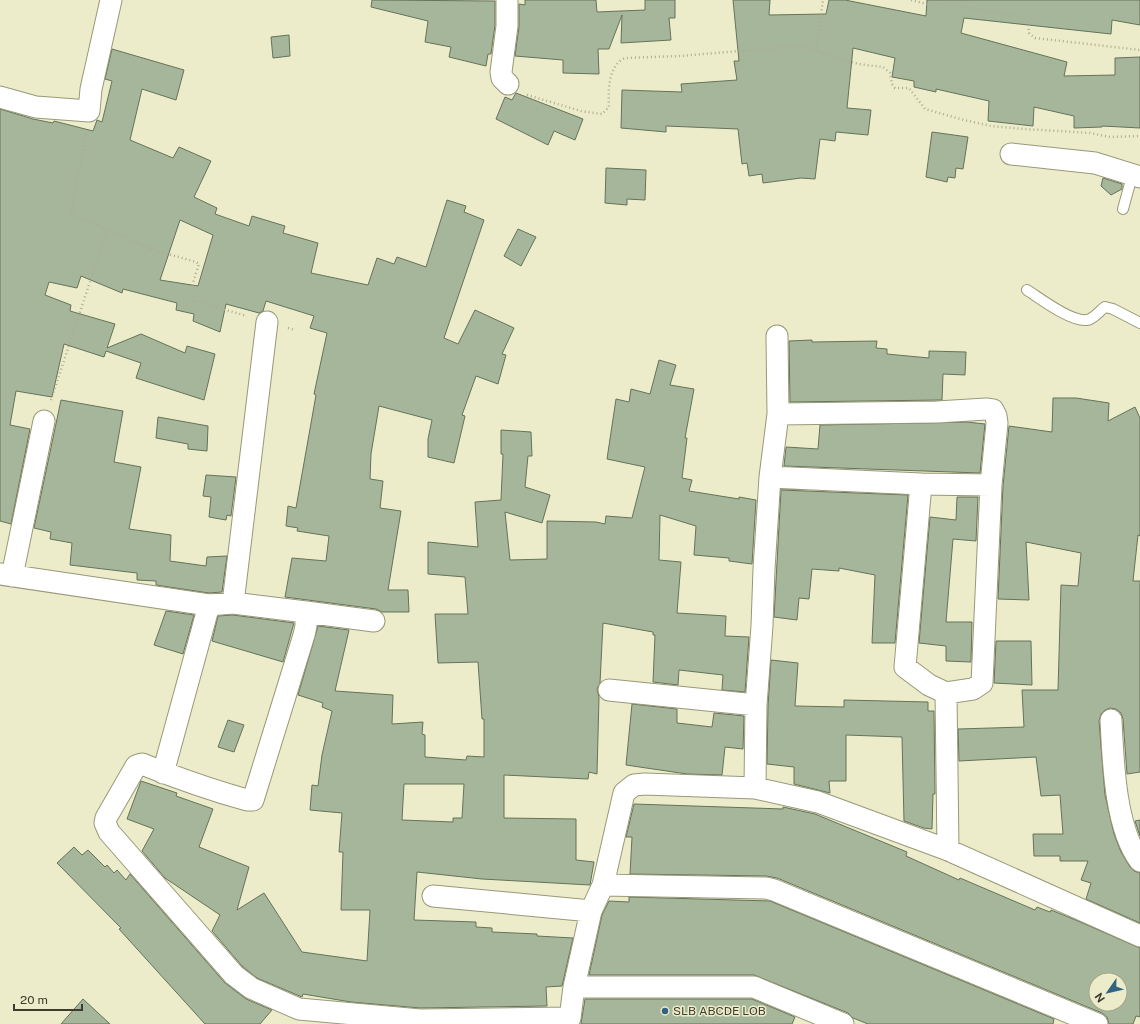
<svg xmlns="http://www.w3.org/2000/svg" width="1140" height="1024" font-family="'Public Sans',sans-serif">
	<style>
		.building { fill: #a6b69a; stroke: #647359; fill-rule: evenodd }
		.lines { fill: none; stroke-linecap: round; stroke-linejoin: round }
		.lane-casing { stroke: #999879; stroke-width: 12 }
		.street-casing { stroke: #999879; stroke-width: 23 }
		.path { stroke: #acab91; stroke-width: 2.5; stroke-dasharray: 1 3; stroke-linecap: butt }
		.lane { stroke: #fff; stroke-width: 10 }
		.street { stroke: #fff; stroke-width: 21 }
		.poi-dot { fill: #336382; stroke: #edecca; stroke-width: 1.5 }
		.labels { text-anchor: middle; stroke-width: 3; stroke-linejoin: round; paint-order: stroke }
		.poi-label { font-size: 12px; fill: #3d3c2f; stroke: #edecca; text-anchor: start }
	</style>
	<rect width="100%" height="100%" fill="#edecca"/>
	<path class="building" d="M 372,0 L 495,1 L 495,25 L 491,54 L 488,54 L 486,66 L 449,57 L 451,47 L 425,42 L 428,21 L 371,7 Z
		M 525,0 L 596,0 L 597,12 L 645,10 L 645,0 L 675,0 L 675,18 L 669,18 L 671,40 L 621,43 L 622,15 L 609,49 L 598,49 L 599,74 L 563,73 L 563,60 L 515,56 L 519,27 L 519,4 L 525,5 Z
		M 733,0 L 770,0 L 769,15 L 826,14 L 829,0 L 845,0 L 926,16 L 927,0 L 1140,0 L 1140,25 L 1112,20 L 1111,34 L 964,18 L 961,33 L 1067,62 L 1064,76 L 1115,75 L 1115,58 L 1140,57 L 1140,128 L 1102,126 L 1102,127 L 1074,128 L 1074,116 L 1034,107 L 1033,126 L 988,121 L 989,101 L 936,89 L 936,92 L 914,87 L 914,81 L 892,77 L 895,58 L 853,48 L 847,108 L 871,110 L 868,135 L 836,132 L 835,141 L 820,139 L 815,179 L 801,178 L 763,183 L 762,174 L 749,176 L 747,163 L 742,164 L 738,129 L 666,126 L 666,132 L 621,128 L 622,90 L 682,92 L 681,84 L 737,80 L 734,61 L 739,61 Z
		M 289,35 L 290,56 L 273,58 L 271,37 Z
		M 112,49 L 184,70 L 176,100 L 142,89 L 130,140 L 173,158 L 179,147 L 211,161 L 194,197 L 217,208 L 215,214 L 249,226 L 252,216 L 285,226 L 283,233 L 318,243 L 311,273 L 368,285 L 377,258 L 394,264 L 397,257 L 426,267 L 447,200 L 466,206 L 464,212 L 484,220 L 444,338 L 458,344 L 475,310 L 514,328 L 502,354 L 506,355 L 498,384 L 476,376 L 462,415 L 465,416 L 454,463 L 428,457 L 428,439 L 432,420 L 379,406 L 371,454 L 370,479 L 383,481 L 380,508 L 401,511 L 388,590 L 408,590 L 409,612 L 382,612 L 376,609 L 285,597 L 292,558 L 326,561 L 329,536 L 297,531 L 298,528 L 286,526 L 288,506 L 296,508 L 316,395 L 314,394 L 327,333 L 310,328 L 314,316 L 266,301 L 263,311 L 259,313 L 226,304 L 220,332 L 193,321 L 194,314 L 176,310 L 177,303 L 123,289 L 122,293 L 81,276 L 77,288 L 49,282 L 45,295 L 71,305 L 70,311 L 115,324 L 107,348 L 141,334 L 185,353 L 187,346 L 215,354 L 204,400 L 136,378 L 141,363 L 106,351 L 104,357 L 64,344 L 52,397 L 16,391 L 10,425 L 30,429 L 11,524 L 0,521 L 0,109 L 33,119 L 53,123 L 54,121 L 93,131 L 97,120 L 102,122 L 112,81 L 105,79 ZM 180,220 L 213,235 L 198,286 L 160,280 Z
		M 516,93 L 583,119 L 575,140 L 554,131 L 548,145 L 496,119 L 505,97 L 512,100 Z
		M 932,132 L 968,137 L 963,169 L 956,168 L 955,178 L 948,177 L 947,182 L 926,177 Z
		M 606,168 L 646,170 L 645,200 L 627,199 L 627,205 L 605,203 Z
		M 1103,178 L 1122,184 L 1122,189 L 1111,195 L 1101,186 Z
		M 518,229 L 536,237 L 521,266 L 504,256 Z
		M 812,340 L 812,342 L 877,341 L 876,348 L 887,349 L 887,354 L 929,358 L 929,351 L 966,352 L 965,375 L 943,374 L 942,400 L 790,402 L 789,341 Z
		M 659,360 L 676,365 L 670,385 L 694,389 L 685,438 L 687,438 L 682,478 L 692,480 L 689,491 L 739,499 L 739,497 L 756,500 L 752,564 L 729,561 L 729,558 L 694,555 L 696,526 L 660,515 L 659,560 L 681,562 L 677,613 L 726,616 L 725,636 L 749,637 L 745,692 L 722,690 L 723,675 L 679,670 L 678,685 L 653,682 L 655,635 L 653,635 L 653,632 L 603,623 L 600,683 L 597,689 L 599,697 L 597,774 L 589,772 L 588,779 L 504,775 L 504,818 L 576,819 L 576,860 L 594,862 L 590,885 L 482,879 L 417,872 L 414,920 L 476,922 L 476,927 L 492,928 L 492,932 L 537,934 L 537,936 L 573,938 L 562,986 L 546,987 L 547,1006 L 420,1008 L 351,1002 L 303,994 L 302,997 L 257,978 L 242,966 L 212,931 L 220,915 L 165,878 L 142,851 L 154,829 L 127,819 L 141,781 L 177,793 L 176,796 L 213,809 L 199,847 L 249,867 L 237,910 L 264,893 L 302,952 L 367,961 L 370,910 L 341,910 L 343,852 L 339,852 L 342,813 L 310,810 L 312,785 L 318,786 L 322,755 L 332,711 L 322,707 L 323,703 L 298,695 L 318,626 L 349,630 L 335,691 L 393,695 L 392,724 L 423,722 L 422,734 L 425,735 L 425,757 L 466,760 L 467,756 L 484,757 L 484,719 L 482,719 L 478,662 L 438,663 L 435,614 L 468,614 L 465,577 L 428,574 L 428,542 L 478,547 L 475,502 L 501,500 L 503,454 L 501,454 L 501,430 L 531,432 L 532,456 L 528,456 L 525,487 L 550,495 L 542,523 L 505,512 L 510,560 L 547,559 L 547,521 L 596,522 L 605,524 L 606,516 L 632,518 L 645,467 L 607,459 L 616,399 L 629,402 L 631,389 L 650,394 ZM 404,784 L 464,784 L 462,818 L 453,818 L 453,822 L 402,820 Z
		M 1053,398 L 1076,398 L 1109,403 L 1108,421 L 1135,407 L 1140,418 L 1140,536 L 1138,535 L 1133,581 L 1140,581 L 1140,772 L 1127,774 L 1123,719 L 1121,713 L 1116,709 L 1110,708 L 1105,710 L 1101,714 L 1099,721 L 1105,795 L 1114,834 L 1121,852 L 1130,867 L 1134,871 L 1140,873 L 1140,923 L 1086,899 L 1091,883 L 1081,880 L 1088,861 L 1060,861 L 1060,856 L 1034,856 L 1033,834 L 1063,834 L 1060,795 L 1041,796 L 1036,757 L 959,761 L 958,729 L 1024,727 L 1022,690 L 1058,690 L 1061,585 L 1078,586 L 1081,553 L 1026,542 L 1029,600 L 998,599 L 1003,486 L 1009,426 L 1052,432 Z
		M 61,400 L 123,411 L 114,462 L 141,467 L 129,529 L 171,535 L 170,561 L 206,566 L 207,557 L 227,556 L 222,592 L 209,593 L 156,585 L 156,581 L 137,580 L 137,573 L 70,565 L 72,543 L 50,539 L 51,532 L 34,528 Z
		M 158,417 L 208,426 L 207,451 L 188,449 L 188,444 L 156,438 Z
		M 967,422 L 985,424 L 980,473 L 784,466 L 786,447 L 818,449 L 820,425 Z
		M 206,475 L 236,477 L 231,516 L 227,515 L 226,520 L 209,517 L 211,497 L 203,496 Z
		M 781,490 L 908,495 L 895,643 L 872,643 L 875,575 L 839,568 L 839,571 L 812,569 L 809,599 L 799,598 L 797,620 L 774,617 Z
		M 957,497 L 978,497 L 976,541 L 953,539 L 946,622 L 972,622 L 971,662 L 946,661 L 946,646 L 919,643 L 930,517 L 956,520 Z
		M 166,611 L 194,615 L 183,654 L 154,645 Z
		M 233,615 L 294,623 L 283,662 L 212,641 L 218,616 Z
		M 996,641 L 1031,641 L 1032,685 L 994,683 Z
		M 771,660 L 798,663 L 795,706 L 844,707 L 844,700 L 928,702 L 928,711 L 934,711 L 935,794 L 933,794 L 932,829 L 924,828 L 904,821 L 902,737 L 846,735 L 846,781 L 829,781 L 830,793 L 794,784 L 794,767 L 767,764 L 768,706 Z
		M 632,704 L 677,709 L 677,723 L 712,727 L 714,713 L 744,716 L 743,749 L 725,747 L 722,775 L 687,774 L 626,765 Z
		M 228,720 L 244,725 L 234,752 L 218,747 Z
		M 634,804 L 783,809 L 783,807 L 815,814 L 907,852 L 906,856 L 959,880 L 960,878 L 1035,910 L 1037,907 L 1050,912 L 1051,910 L 1078,921 L 1140,948 L 1140,1017 L 1136,1016 L 1133,1024 L 1109,1024 L 1107,1017 L 1102,1013 L 777,878 L 766,876 L 630,874 L 632,837 L 626,837 ZM 1096,980 L 1120,980 L 1120,1004 L 1096,1004 Z
		M 1140,820 L 1140,836 L 1135,821 Z
		M 74,847 L 82,855 L 88,850 L 105,867 L 107,865 L 114,873 L 117,870 L 126,880 L 130,874 L 225,983 L 246,999 L 272,1010 L 260,1024 L 205,1024 L 119,929 L 121,928 L 57,863 Z
		M 629,897 L 770,901 L 1054,1019 L 1053,1024 L 868,1024 L 853,1018 L 848,1013 L 754,975 L 589,975 L 602,915 L 609,901 L 629,902 Z
		M 83,999 L 110,1024 L 61,1024 Z
		M 585,999 L 752,999 L 795,1017 L 792,1024 L 581,1024 Z"/>
	<g class="lines">
		<g class="lane-casing">
			<path id="lane" d="M 1123,209 L 1132,176
				M 1027,290 C 1041,299 1071,322 1087,320 C 1094,319 1099,311 1105,307 L 1113,309 L 1140,323"/>
		</g>
		<g class="street-casing">
			<path id="street" d="M 507,0 L 507,26 L 501,72 L 502,78 L 508,84
				M 0,97 L 36,107 L 89,111 L 91,89 L 111,0
				M 1011,154 L 1095,163 L 1140,177
				M 778,414 L 937,412 L 986,409 L 993,410 L 996,416 L 997,423 L 991,485
				M 770,477 L 921,484 L 991,485 L 982,683 L 973,689 L 946,693
				M 921,484 L 905,667 L 929,685 L 946,693 L 948,850
				M 0,574 L 209,605
				M 12,576 L 44,421
				M 233,603 L 267,322
				M 306,612 L 374,621
				M 609,690 L 756,705
				M 1111,720 C 1113,761 1115,828 1140,861
				M 163,773 L 209,605 L 233,603 L 306,612 L 306,626 L 304,635 L 253,800 L 247,800 C 211,790 177,778 142,764 L 136,766 L 106,818 L 105,823 L 109,832 L 234,975 L 251,988 L 299,1009 L 420,1020 L 570,1018 L 574,987 L 754,987 L 843,1024
				M 755,788 L 756,705 L 762,626 L 764,569 L 770,477 L 778,414 L 777,336
				M 603,885 L 766,888 L 774,890 L 1097,1024
				M 433,896 L 591,911
				M 574,987 L 591,911 L 603,885 L 624,793 L 634,785 L 645,784 L 755,788 L 818,802 L 948,850 L 1140,936"/>
		</g>
		<path class="path" d="M 911,0 L 930,5 L 948,4 L 1025,18 L 1028,21 L 1029,33 L 1035,38 L 1140,50
			M 816,50 L 823,0
			M 527,95 L 581,111 L 602,114 L 609,107 C 608,92 608,65 625,58 L 680,56 L 800,46 L 858,64 L 883,67 L 890,73 L 892,84 L 895,88 L 909,88 L 925,109 L 964,120 L 991,126 L 1024,129 L 1090,133 L 1110,137 L 1140,136
			M 86,134 L 72,205 L 71,212 L 73,215 L 154,250 L 196,262 L 199,264 C 196,274 188,292 194,301 L 247,316
			M 288,328 L 295,330
			M 51,400 L 107,230"/>
		<use href="#lane" class="lane"/>
		<use href="#street" class="street"/>
	</g>
	<circle class="poi-dot" cx="665" cy="1011" r="4"/>
	<g class="labels">
		<g class="poi-label">
			<text x="673" y="1015">SLB ABCDE LOB</text>
		</g>
	</g>
	<g transform="translate(1108 992) rotate(236)"><circle r="19" fill="#edecca" stroke="#a7a68c"/>
	<path d="M0-3L7 15L0 10L-7 15Z" fill="#336382"/>
	<text y="-6" font-size="11" font-weight="bold" text-anchor="middle" fill="#3d3c2f">N</text>
	</g>
	<path d="M14 1004v6h68v-6" fill="none" stroke="#3d3c2f" stroke-width="2"/>
	<text x="20" y="1004" font-size="12" fill="#3d3c2f" stroke="#edecca" stroke-width="3" paint-order="stroke">20 m</text>
</svg>
